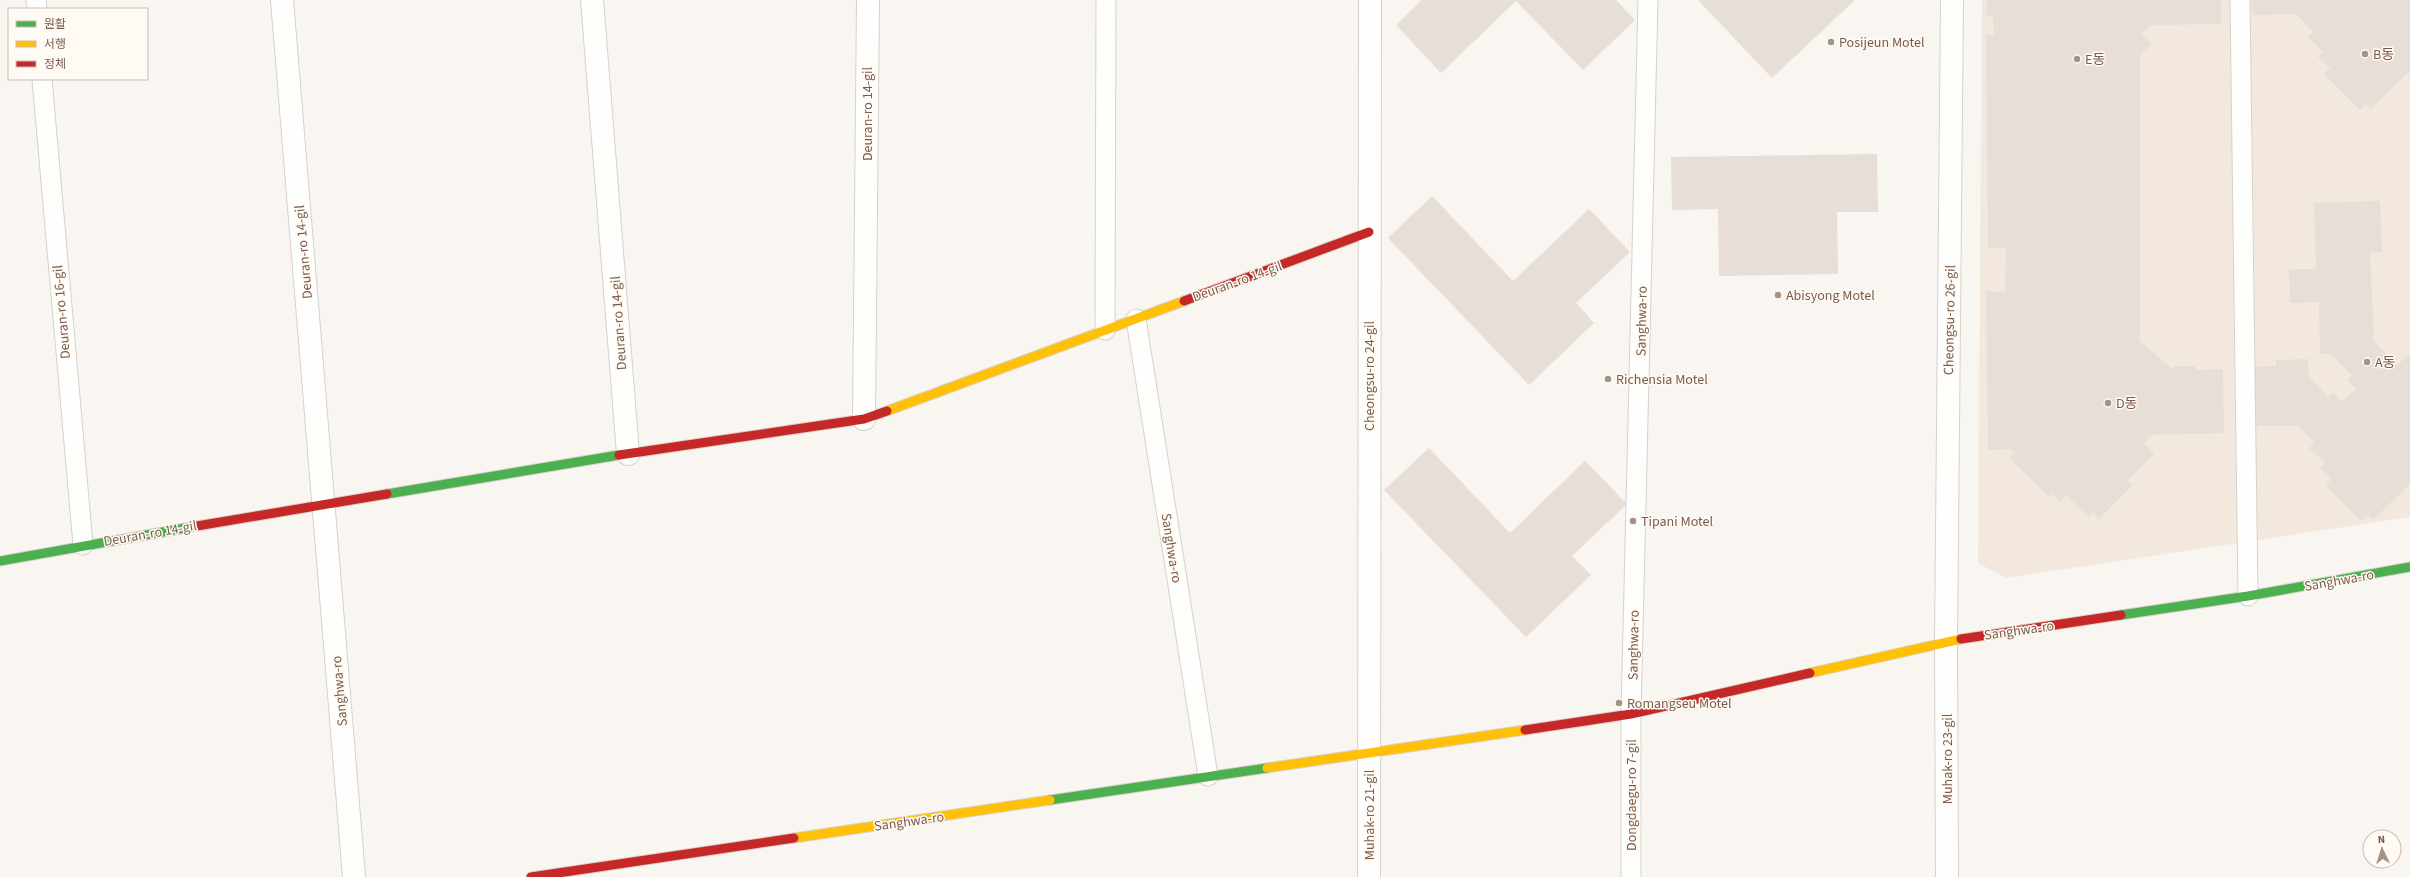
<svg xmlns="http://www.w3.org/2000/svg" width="2410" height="877" font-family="'Source Sans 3','Noto Sans KR',sans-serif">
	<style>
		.residential { fill: #f2e8de }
		.building { fill: #e6ded7 }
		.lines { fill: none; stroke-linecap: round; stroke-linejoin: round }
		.lane-casing { stroke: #d7d1cb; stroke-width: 21 }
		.street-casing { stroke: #d7d1cb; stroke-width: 24 }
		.fast-casing { stroke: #d9d2cb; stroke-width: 11 }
		.slow-casing { stroke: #d9d2cb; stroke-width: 11 }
		.jam-casing { stroke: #d9d2cb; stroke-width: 11 }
		.lane { stroke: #fefefd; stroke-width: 19 }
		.street { stroke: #fefefd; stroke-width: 22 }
		.fast { stroke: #4caf50; stroke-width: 9 }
		.slow { stroke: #ffc107; stroke-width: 9 }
		.jam { stroke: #c62828; stroke-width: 9 }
		.poi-dot { fill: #a69286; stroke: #fffaf3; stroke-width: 1.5 }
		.labels { text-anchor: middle; stroke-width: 3; stroke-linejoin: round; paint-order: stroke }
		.poi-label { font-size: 14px; fill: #7a5c4d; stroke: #fffaf3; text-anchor: start }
		.street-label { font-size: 14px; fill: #7a5c4d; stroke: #fffaf3 }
	</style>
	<rect width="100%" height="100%" fill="#f9f5f0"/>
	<path class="residential" d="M 1982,0 L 2410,0 L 2410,517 L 2006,578 L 1978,563 Z"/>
	<path class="building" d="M 1422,0 L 1616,0 L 1635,20 L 1583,70 L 1516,1 L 1441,73 L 1396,25 Z
		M 1698,0 L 1855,0 L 1772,78 Z
		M 1987,0 L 2221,0 L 2221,24 L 2150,25 L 2141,34 L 2151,44 L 2140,55 L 2140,341 L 2173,370 L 2173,366 L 2195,366 L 2195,370 L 2223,369 L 2224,433 L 2152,435 L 2144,443 L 2154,454 L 2128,480 L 2133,485 L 2099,519 L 2093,512 L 2089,517 L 2066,495 L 2060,502 L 2052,494 L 2049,497 L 2009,458 L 2014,452 L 2011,449 L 1988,450 L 1986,291 L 2005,292 L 2006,248 L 1988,248 L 1986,34 L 1994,35 L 1993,16 L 1986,15 Z
		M 2252,0 L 2410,0 L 2410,71 L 2371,109 L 2366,104 L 2360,110 L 2324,74 L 2330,68 L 2318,57 L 2323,52 L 2308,37 L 2313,32 L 2296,14 L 2252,15 Z
		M 1877,154 L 1878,212 L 1837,212 L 1838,274 L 1719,276 L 1718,209 L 1672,210 L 1671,157 Z
		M 1432,196 L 1513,281 L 1589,209 L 1630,252 L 1576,303 L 1594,323 L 1529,385 L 1388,238 Z
		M 2380,201 L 2382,252 L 2370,253 L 2374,341 L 2397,365 L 2410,354 L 2410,484 L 2373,520 L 2368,515 L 2361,521 L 2326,485 L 2332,479 L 2320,468 L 2325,463 L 2309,448 L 2315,443 L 2298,426 L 2254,426 L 2253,367 L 2276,366 L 2276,360 L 2308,359 L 2309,377 L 2328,397 L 2333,392 L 2342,402 L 2356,389 L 2347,380 L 2352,375 L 2331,354 L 2320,354 L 2319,302 L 2290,303 L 2289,269 L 2316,269 L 2314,203 Z
		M 1429,448 L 1510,533 L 1585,461 L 1627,504 L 1572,556 L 1591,575 L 1526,637 L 1384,490 Z"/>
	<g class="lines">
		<g class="lane-casing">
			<path id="lane" d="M 36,0 L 37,9
				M 2240,0 L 2248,596
				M 42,79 L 83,545
				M 1136,319 L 1208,776
				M 1105,330 L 1106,0
				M 1631,877 L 1631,714 L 1648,0"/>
		</g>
		<g class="street-casing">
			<path id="street" d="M 282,0 L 354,877
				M 592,0 L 628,454
				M 864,419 L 868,0
				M 1369,877 L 1370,0
				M 1947,877 L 1946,641 L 1952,0"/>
		</g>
		<g class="fast-casing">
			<path id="fast" d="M 387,494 L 619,455
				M 0,561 L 191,527
				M 2121,615 L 2248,596 L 2410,567
				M 1050,800 L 1267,768"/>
		</g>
		<g class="slow-casing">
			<path id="slow" d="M 887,411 L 1184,301
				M 1810,673 L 1961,639
				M 1267,768 L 1525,730
				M 794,838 L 1050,800"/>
		</g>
		<g class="jam-casing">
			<path id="jam" d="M 1184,301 L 1369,232
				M 619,455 L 864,419 L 887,411
				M 191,527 L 387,494
				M 1961,639 L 2121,615
				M 1525,730 L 1631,714 L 1810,673
				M 531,877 L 794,838"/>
		</g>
		<use href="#lane" class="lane"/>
		<use href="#street" class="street"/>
		<use href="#fast" class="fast"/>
		<use href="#slow" class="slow"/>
		<use href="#jam" class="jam"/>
	</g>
	<g class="poi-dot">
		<circle cx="1831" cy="42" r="4"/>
		<circle cx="2365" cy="54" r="4"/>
		<circle cx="2077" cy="59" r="4"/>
		<circle cx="1778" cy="295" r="4"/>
		<circle cx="2367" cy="362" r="4"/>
		<circle cx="1608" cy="379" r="4"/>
		<circle cx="2108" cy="403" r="4"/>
		<circle cx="1633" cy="521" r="4"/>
		<circle cx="1619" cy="703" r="4"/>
	</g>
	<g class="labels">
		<g class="poi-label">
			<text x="1839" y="47">Posijeun Motel</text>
			<text x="2373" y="59">B동</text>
			<text x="2085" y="64">E동</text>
			<text x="1786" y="300">Abisyong Motel</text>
			<text x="2375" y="367">A동</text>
			<text x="1616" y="384">Richensia Motel</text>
			<text x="2116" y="408">D동</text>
			<text x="1641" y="526">Tipani Motel</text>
			<text x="1627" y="708">Romangseu Motel</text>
		</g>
		<g class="street-label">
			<text transform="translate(867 114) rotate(-90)" y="5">Deuran-ro 14-gil</text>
			<text transform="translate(303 252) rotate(-95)" y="5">Deuran-ro 14-gil</text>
			<text transform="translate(1237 281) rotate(-20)" y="5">Deuran-ro 14-gil</text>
			<text transform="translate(61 312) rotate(-95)" y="5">Deuran-ro 16-gil</text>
			<text transform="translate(1949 320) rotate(-89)" y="5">Cheongsu-ro 26-gil</text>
			<text transform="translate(1641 321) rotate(-89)" y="5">Sanghwa-ro</text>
			<text transform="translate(618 323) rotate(-94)" y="5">Deuran-ro 14-gil</text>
			<text transform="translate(1369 376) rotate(-90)" y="5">Cheongsu-ro 24-gil</text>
			<text transform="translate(150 533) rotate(-10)" y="5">Deuran-ro 14-gil</text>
			<text transform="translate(1172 548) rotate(81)" y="5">Sanghwa-ro</text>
			<text transform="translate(2339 580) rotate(-10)" y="5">Sanghwa-ro</text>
			<text transform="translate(2019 630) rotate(-8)" y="5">Sanghwa-ro</text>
			<text transform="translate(1633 645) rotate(-89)" y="5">Sanghwa-ro</text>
			<text transform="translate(339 691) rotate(-95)" y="5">Sanghwa-ro</text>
			<text transform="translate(1947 759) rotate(-90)" y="5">Muhak-ro 23-gil</text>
			<text transform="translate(1631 795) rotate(-90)" y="5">Dongdaegu-ro 7-gil</text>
			<text transform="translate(1369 815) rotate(-90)" y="5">Muhak-ro 21-gil</text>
			<text transform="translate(909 821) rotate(-8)" y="5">Sanghwa-ro</text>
		</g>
	</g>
	<rect x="8" y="8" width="140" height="72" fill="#fffaf3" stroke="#cabbb1"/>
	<rect x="16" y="21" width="20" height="6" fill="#4caf50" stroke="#cabbb1"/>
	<text x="44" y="28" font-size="12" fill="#7a5c4d">원활</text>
	<rect x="16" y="41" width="20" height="6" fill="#ffc107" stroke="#cabbb1"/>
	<text x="44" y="48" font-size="12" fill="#7a5c4d">서행</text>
	<rect x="16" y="61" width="20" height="6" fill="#c62828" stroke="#cabbb1"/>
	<text x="44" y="68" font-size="12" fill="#7a5c4d">정체</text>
	<g transform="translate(2382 849) rotate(356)"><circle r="19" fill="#fffaf3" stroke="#cabbb1"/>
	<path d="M0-3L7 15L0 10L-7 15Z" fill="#a69286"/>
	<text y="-6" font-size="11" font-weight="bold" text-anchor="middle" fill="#7a5c4d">N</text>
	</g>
</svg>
